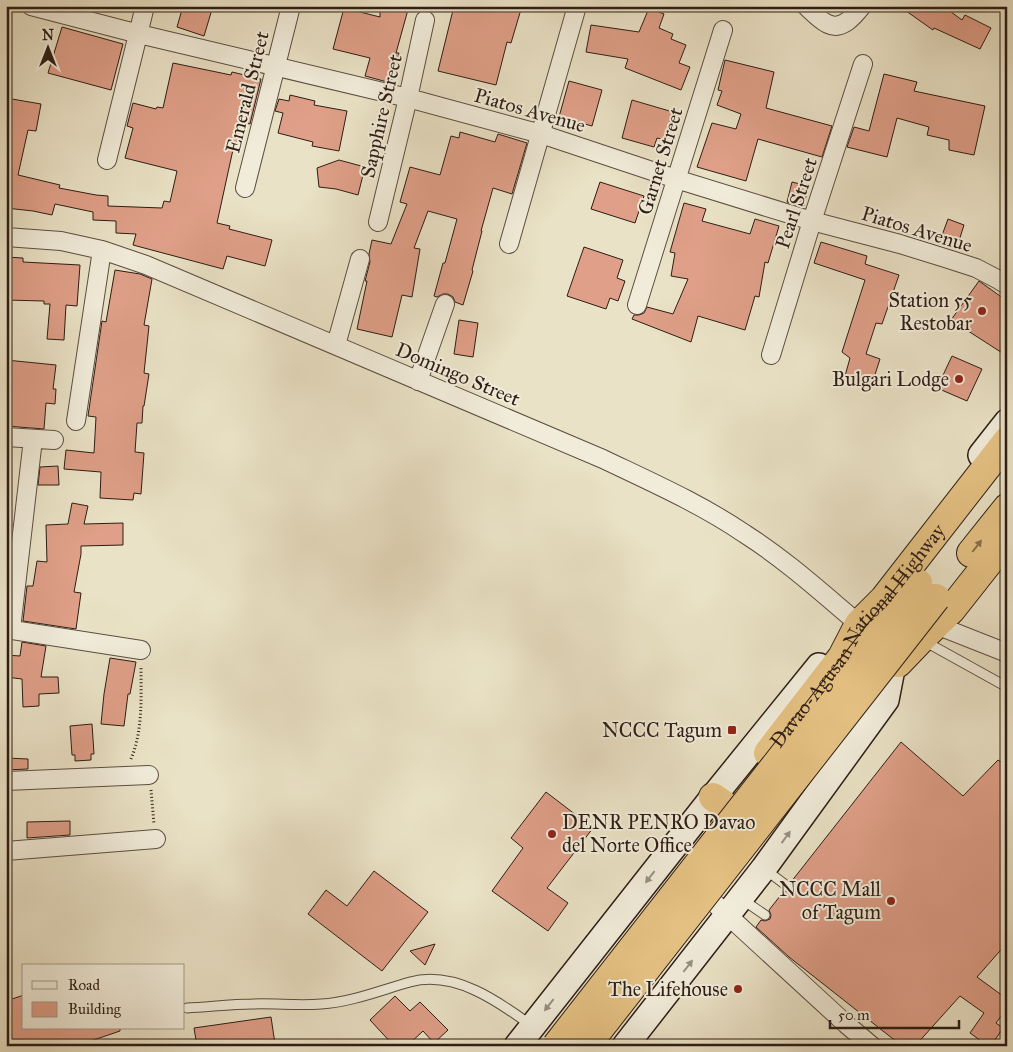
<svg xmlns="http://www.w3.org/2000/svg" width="1013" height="1052" font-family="'IM FELL Great Primer',serif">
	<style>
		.building { fill: #df9f88; stroke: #2d1d15 }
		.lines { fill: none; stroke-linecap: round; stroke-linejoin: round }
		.lane-casing { stroke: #5c4e41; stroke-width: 11 }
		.street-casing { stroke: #5c4e41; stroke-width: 20 }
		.secondary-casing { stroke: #2d1d15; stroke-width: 28 }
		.highway-casing { stroke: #2d1d15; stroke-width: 30 }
		.path { stroke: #2d1d15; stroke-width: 3; stroke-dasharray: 1 2.5; stroke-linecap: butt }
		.lane { stroke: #f1ecda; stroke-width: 9 }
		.street { stroke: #f1ecda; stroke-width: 18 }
		.secondary { stroke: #f1ecda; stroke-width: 25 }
		.highway { stroke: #e5c183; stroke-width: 28 }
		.highway-bridge-casing { stroke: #2d1d15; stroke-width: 30; stroke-linecap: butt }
		.highway-bridge { stroke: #e5c183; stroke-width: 28 }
		.oneway { fill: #896f4c }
		.oneway2 { fill: #998f81 }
		.poi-dot { fill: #8f2418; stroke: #f1ecda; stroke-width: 2 }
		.labels { text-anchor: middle; stroke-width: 4; stroke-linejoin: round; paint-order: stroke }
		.street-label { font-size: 20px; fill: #2d1d15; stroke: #f1ecda }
		.poi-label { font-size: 20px; fill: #2d1d15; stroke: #f1ecda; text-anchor: end }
	</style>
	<rect width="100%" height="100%" fill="#eae2c6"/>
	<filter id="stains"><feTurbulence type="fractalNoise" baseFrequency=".004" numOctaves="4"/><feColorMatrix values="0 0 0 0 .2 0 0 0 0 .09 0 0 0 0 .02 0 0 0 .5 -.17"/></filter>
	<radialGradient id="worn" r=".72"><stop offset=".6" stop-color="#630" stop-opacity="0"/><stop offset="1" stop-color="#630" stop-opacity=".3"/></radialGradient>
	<path class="building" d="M 183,6 L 213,6 L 204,36 L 177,27 Z
		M 380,6 L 409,6 L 396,53 L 399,53 L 391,83 L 365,76 L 370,58 L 333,49 L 344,8 L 380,17 Z
		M 454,6 L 522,6 L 511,43 L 507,42 L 496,85 L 438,71 Z
		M 899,6 L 943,6 L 962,20 L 965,15 L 991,28 L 980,49 L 934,28 L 933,30 Z
		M 649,8 L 664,14 L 659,28 L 673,34 L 671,39 L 686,45 L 679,63 L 690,67 L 681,90 L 625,68 L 628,59 L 586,52 L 591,25 L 639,32 Z
		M 62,27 L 123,44 L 111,90 L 48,73 Z
		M 725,60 L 774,72 L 766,108 L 832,126 L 822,157 L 758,139 L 746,181 L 697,167 L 712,123 L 736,129 L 741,114 L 717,105 L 722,91 L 718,90 Z
		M 173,63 L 231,75 L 232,72 L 261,79 L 250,124 L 241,122 L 236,146 L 234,145 L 217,223 L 230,226 L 229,229 L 272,240 L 265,266 L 227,256 L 223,269 L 133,245 L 136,234 L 116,233 L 116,221 L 93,220 L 93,212 L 55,204 L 52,215 L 33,211 L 6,208 L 6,98 L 41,104 L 36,131 L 28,130 L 18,175 L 60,185 L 59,188 L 96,195 L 108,196 L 108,206 L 162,208 L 164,201 L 170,202 L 177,171 L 125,158 L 133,128 L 127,126 L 133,103 L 156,109 L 157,107 L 163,108 Z
		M 884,74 L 917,82 L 914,91 L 985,106 L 974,155 L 949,150 L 949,140 L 927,135 L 929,127 L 897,118 L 887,157 L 847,147 L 854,127 L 869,131 Z
		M 569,81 L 602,90 L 592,126 L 559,117 Z
		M 290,95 L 315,101 L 314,105 L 347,111 L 339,151 L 312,146 L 313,142 L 278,133 L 283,113 L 275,111 L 279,99 L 289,101 Z
		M 632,100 L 673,112 L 673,117 L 666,140 L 657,138 L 654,147 L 622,138 Z
		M 460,132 L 495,142 L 498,134 L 527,143 L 512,194 L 493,188 L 481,231 L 482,231 L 472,270 L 473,271 L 463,305 L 455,302 L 453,297 L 448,294 L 443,294 L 437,297 L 434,296 L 443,263 L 445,263 L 457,219 L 428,211 L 414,248 L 420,249 L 412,297 L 402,295 L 392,337 L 357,329 L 367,281 L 365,281 L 370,262 L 369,254 L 372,240 L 391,244 L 407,204 L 400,202 L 410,167 L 440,175 L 451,136 L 459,138 Z
		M 339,160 L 365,167 L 358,195 L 336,189 L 319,187 L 317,168 Z
		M 600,182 L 644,196 L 635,223 L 591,209 Z
		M 792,182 L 808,186 L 804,206 L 787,202 Z
		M 684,203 L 706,209 L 702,221 L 750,234 L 755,219 L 779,226 L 768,263 L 765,262 L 759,297 L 755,296 L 745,330 L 698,316 L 691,342 L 632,319 L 634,315 L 639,315 L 644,313 L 647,307 L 673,314 L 688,279 L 671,276 L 675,253 L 670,252 Z
		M 948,219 L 964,225 L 958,244 L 941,238 Z
		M 821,242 L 867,256 L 865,264 L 899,275 L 882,324 L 876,323 L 866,354 L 880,359 L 872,384 L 845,376 L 850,358 L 842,352 L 865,280 L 814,263 Z
		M 584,247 L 623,260 L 617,278 L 625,281 L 618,301 L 610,298 L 606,309 L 567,296 Z
		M 6,257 L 23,258 L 23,262 L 80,265 L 77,306 L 66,305 L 64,340 L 47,339 L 50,304 L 44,304 L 44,301 L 6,300 Z
		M 115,270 L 140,274 L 152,279 L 144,325 L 149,326 L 144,373 L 149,374 L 144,406 L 143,406 L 142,423 L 137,423 L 135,452 L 144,453 L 141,494 L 134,493 L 133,500 L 100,498 L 101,472 L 64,469 L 66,450 L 94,453 L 96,417 L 88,416 L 102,321 L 106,322 Z
		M 979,281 L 1007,301 L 1007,356 L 951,320 Z
		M 459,320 L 478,323 L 473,357 L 454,354 Z
		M 952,356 L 982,369 L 967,401 L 937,388 Z
		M 6,360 L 56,365 L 53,389 L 56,389 L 55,404 L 46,403 L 44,429 L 6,426 Z
		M 58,466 L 59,485 L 38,485 L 40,467 Z
		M 72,503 L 88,506 L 84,524 L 123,523 L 123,545 L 81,546 L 81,554 L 74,592 L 81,593 L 76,629 L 23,621 L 27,586 L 33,586 L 37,561 L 47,562 L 46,525 L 68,524 Z
		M 22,642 L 46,646 L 41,677 L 58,677 L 59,693 L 39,694 L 39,706 L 23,707 L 22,679 L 6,677 L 6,655 L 20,656 Z
		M 110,658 L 136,662 L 130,694 L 128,694 L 124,726 L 101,724 L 104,694 Z
		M 92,724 L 94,754 L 91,754 L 91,760 L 75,761 L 75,755 L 72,755 L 70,726 Z
		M 901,742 L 963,796 L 998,760 L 1007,766 L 1007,943 L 977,977 L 1007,999 L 1007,1008 L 996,1023 L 1003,1028 L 991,1046 L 988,1046 L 970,1033 L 984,1013 L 960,996 L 915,1046 L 902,1046 L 789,957 L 756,927 L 761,920 L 765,921 L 770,919 L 771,915 L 769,910 L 784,891 L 789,892 L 792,890 L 793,886 L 791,882 Z
		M 6,758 L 28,759 L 28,769 L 6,770 Z
		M 546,792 L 593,828 L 547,888 L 568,903 L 548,931 L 492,891 L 523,848 L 511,838 Z
		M 70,821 L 70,835 L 27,838 L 27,822 Z
		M 374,871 L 428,912 L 382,971 L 308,914 L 326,890 L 347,906 Z
		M 435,944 L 425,965 L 410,951 Z
		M 24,995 L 24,1028 L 120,1028 L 120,1031 L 76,1046 L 11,1046 L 6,1033 L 6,1001 Z
		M 395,996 L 410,1011 L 420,1002 L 448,1030 L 434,1043 L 423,1031 L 407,1046 L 394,1046 L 370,1020 Z
		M 271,1017 L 275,1044 L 266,1046 L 197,1046 L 194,1028 Z"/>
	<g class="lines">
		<g class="lane-casing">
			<path id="lane" d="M 924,641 L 1007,687
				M 766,870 L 787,886
				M 743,900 L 765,915
				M 187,1008 C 209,1007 231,1004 252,1004 C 275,1003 298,1006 321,1004 C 352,1002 381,990 410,982 C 454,970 498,1001 532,1026"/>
		</g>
		<g class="street-casing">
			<path id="street" d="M 31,6 L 139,34 L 408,98 L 541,134 L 676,179 L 812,221 L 900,244 L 945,258 L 976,268 L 999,280 L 1007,285
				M 806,6 C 811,11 822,22 828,24 C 842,31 854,16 862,6
				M 107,160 L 145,6
				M 245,188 L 291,6
				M 378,222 L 408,98 L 425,20
				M 6,237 L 61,241 L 102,250 L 146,265 L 603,459 C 651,482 701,504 745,534 C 786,560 822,593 859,624
				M 509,244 L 577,6
				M 637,305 L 723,30
				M 336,345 L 360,259
				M 771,355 L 812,221 L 863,64
				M 418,381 L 445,304
				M 76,421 L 102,250
				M 6,437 L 54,440
				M 936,625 L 1007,653
				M 6,629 L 141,650
				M 11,629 L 33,439
				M 6,781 L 149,775
				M 6,851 L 156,839
				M 711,900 L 846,1024 L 872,1046"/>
		</g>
		<g class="secondary-casing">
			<path id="secondary" d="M 981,455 L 1007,422
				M 517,1046 L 713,797 L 819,666
				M 625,1046 L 764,868 L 886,700 L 892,669"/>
		</g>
		<g class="highway-casing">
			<g id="highway">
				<path d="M 971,553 L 1007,508"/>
				<path d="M 898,663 L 921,639 L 951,610 L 1007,539"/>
				<path id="s1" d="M 768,753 L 842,657 L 859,624 L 884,599 L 1007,441"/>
				<path d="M 713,797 L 727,807"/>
			</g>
		</g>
		<path class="path" d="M 131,759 C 143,730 141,698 141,667
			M 151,790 L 154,824"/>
		<use href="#lane" class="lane"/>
		<use href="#street" class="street"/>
		<use href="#secondary" class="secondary"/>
		<use href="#highway" class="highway"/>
		<g class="highway-bridge-casing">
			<path id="highway-bridge" d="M 556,1046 L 918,583
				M 586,1046 L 936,598"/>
		</g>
		<use href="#highway-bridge" class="highway-bridge"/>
	</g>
	<defs><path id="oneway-solid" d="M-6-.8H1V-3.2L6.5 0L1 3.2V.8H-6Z" transform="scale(1.25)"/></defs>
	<use class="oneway" href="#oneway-solid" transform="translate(977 546) rotate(-52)"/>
	<g class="oneway2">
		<use href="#oneway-solid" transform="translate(786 837) rotate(-54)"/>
		<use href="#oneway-solid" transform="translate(650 877) rotate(128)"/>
		<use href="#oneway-solid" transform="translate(688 966) rotate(-52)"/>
		<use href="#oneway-solid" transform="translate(549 1005) rotate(128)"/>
	</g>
	<g class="poi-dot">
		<circle cx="982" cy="311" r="5"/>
		<circle cx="959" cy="379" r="5"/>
		<rect x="727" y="725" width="10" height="10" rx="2.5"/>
		<circle cx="552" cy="834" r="5"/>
		<circle cx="891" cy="901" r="5"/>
		<circle cx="738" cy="989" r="5"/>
	</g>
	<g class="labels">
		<g class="street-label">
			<text transform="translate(247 92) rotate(-76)" y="7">Emerald Street</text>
			<text transform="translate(530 110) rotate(16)" y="7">Piatos Avenue</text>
			<text transform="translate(381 116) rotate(-77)" y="7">Sapphire Street</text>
			<text transform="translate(660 161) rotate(-73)" y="7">Garnet Street</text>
			<text transform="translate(796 203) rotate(-72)" y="7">Pearl Street</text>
			<text transform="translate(917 229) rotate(17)" y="7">Piatos Avenue</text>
			<text transform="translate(458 374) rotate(23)" y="7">Domingo Street</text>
			<text dy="7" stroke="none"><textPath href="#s1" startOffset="148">Davao-Agusan National Highway</textPath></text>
		</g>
		<g class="poi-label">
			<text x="972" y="307">Station 55<tspan x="972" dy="23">Restobar</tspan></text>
			<text x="949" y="386">Bulgari Lodge</text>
			<text x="722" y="737">NCCC Tagum</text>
			<text x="562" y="829" text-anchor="start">DENR PENRO Davao<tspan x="562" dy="23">del Norte Office</tspan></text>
			<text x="881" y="896">NCCC Mall<tspan x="881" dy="23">of Tagum</tspan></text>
			<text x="728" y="996">The Lifehouse</text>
		</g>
	</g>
	<rect width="1013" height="1052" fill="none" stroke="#eae2c6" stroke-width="25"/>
	<rect x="8" y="8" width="998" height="1037" fill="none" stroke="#2d1d15" stroke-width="2.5"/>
	<rect x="12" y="12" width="988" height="1027" fill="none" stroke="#2d1d15"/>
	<rect x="22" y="964" width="162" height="65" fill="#f1ecda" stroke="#a3998b"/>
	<rect x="32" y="981" width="25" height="8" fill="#f1ecda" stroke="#a3998b"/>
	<text x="68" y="990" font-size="15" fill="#2d1d15">Road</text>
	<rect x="32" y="1002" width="25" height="15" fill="#df9f88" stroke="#a3998b"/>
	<text x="68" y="1014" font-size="15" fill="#2d1d15">Building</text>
	<g transform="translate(48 48)" stroke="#f1ecda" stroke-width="4" paint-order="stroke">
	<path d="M0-4L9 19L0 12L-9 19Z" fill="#2d1d15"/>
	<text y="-8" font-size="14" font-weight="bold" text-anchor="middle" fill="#2d1d15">N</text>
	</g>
	<path d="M830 1020v8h129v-8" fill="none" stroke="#2d1d15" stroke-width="2.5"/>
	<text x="838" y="1020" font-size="15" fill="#2d1d15" stroke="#f1ecda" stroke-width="4" paint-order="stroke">50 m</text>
	<rect width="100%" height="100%" filter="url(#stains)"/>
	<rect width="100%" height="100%" fill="url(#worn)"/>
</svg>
